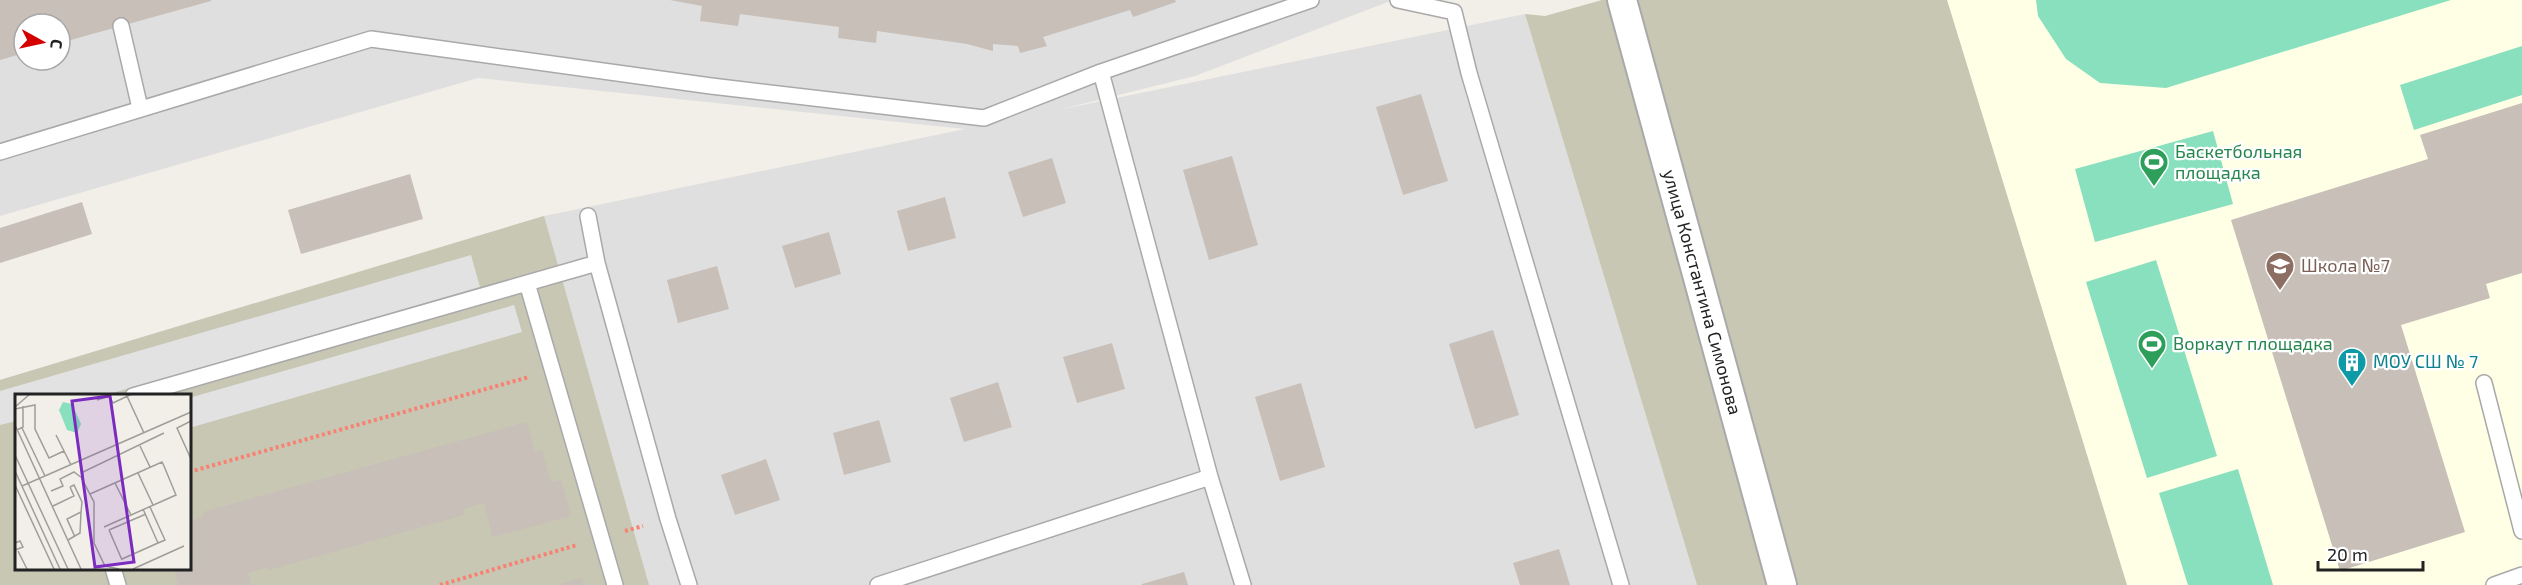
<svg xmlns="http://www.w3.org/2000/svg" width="2522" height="585" font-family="'Exo 2',sans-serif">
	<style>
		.residential { fill: #e0dfdf; fill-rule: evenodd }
		.education { fill: #ffffe5 }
		.construction { fill: #c7c7b4; fill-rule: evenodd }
		.pitch { fill: #88e0be }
		.parking { fill: #e2e2e2 }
		.building { fill: #c7bfb8 }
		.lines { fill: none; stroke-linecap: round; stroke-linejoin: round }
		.lane-casing { stroke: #a9a9a9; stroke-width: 18 }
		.street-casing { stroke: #a9a9a9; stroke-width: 32 }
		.path { stroke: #fa8072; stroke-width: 4; stroke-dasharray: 3 3; stroke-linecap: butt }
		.lane { stroke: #fff; stroke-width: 15 }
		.street { stroke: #fff; stroke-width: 28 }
		.labels { text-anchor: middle; stroke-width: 4.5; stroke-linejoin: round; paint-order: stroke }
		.leisure-label { font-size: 18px; fill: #27864d; stroke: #fff; text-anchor: start }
		.education-label { font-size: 18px; fill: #785e54; stroke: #fff; text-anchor: start }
		.street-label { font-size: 18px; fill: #222; stroke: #fff }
		.culture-label { font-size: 18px; fill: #0d838f; stroke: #fff; text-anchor: start }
		.inset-road { fill: none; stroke: #9f9d99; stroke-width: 1.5 }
		.view { fill: #7b2cbf; fill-opacity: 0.15; stroke: #7b2cbf; stroke-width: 3 }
		.inset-edge { fill: none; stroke: #222; stroke-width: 3 }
	</style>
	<rect width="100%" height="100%" fill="#f2efe9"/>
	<path class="residential" d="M 0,0 L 1393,0 L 1195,76 L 1058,110 L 1525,14 L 1697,585 L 0,585 L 0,380 L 544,216 L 965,129 L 478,78 L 0,216 ZM 24,24 L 60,24 L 60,60 L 24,60 ZM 16,396 L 189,396 L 189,568 L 16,568 Z"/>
	<path class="education" d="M 1947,0 L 2522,0 L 2522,585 L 2127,585 Z"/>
	<path class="construction" d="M 1602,0 L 1947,0 L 2127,585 L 1697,585 L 1525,14 L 1545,16 Z
		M 544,216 L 649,585 L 0,585 L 0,380 ZM 16,396 L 189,396 L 189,568 L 16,568 Z"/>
	<path class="pitch" d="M 2036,0 L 2451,0 L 2166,88 L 2100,83 L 2066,59 L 2038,16 Z
		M 2522,46 L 2522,95 L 2414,130 L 2400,85 Z
		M 2213,131 L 2233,204 L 2095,242 L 2075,169 Z
		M 2156,260 L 2217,456 L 2147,478 L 2086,282 Z
		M 2238,469 L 2273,585 L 2188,585 L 2159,493 Z"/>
	<path class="parking" d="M 471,255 L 480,287 L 102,396 L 16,396 L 16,421 L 0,425 L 0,391 Z
		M 514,305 L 522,332 L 189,428 L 189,398 Z"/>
	<path class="building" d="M 0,0 L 211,0 L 211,1 L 60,43 L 60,24 L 24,24 L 24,53 L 0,60 Z
		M 670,0 L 1175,0 L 1176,2 L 1133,17 L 1130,10 L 1043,37 L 1047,46 L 1020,53 L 1018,46 L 993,44 L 993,51 L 967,44 L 877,31 L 876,43 L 838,38 L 839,27 L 740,14 L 738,26 L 700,21 L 702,6 Z
		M 1421,94 L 1448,181 L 1403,195 L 1376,107 Z
		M 2522,103 L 2522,273 L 2486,284 L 2490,298 L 2401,325 L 2465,532 L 2340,571 L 2231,220 L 2428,159 L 2420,135 Z
		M 1232,156 L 1258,245 L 1209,260 L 1183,170 Z
		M 1052,158 L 1066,203 L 1023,217 L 1008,172 Z
		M 410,174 L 423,219 L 301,254 L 288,210 Z
		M 945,197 L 956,238 L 908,251 L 897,211 Z
		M 82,202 L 92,234 L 0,263 L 0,228 Z
		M 829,232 L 841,274 L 795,288 L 782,246 Z
		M 717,266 L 729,309 L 678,323 L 667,280 Z
		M 1493,330 L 1519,415 L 1475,429 L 1449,344 Z
		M 1112,343 L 1125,389 L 1077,403 L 1063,357 Z
		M 998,382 L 1012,427 L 964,442 L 950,398 Z
		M 1301,383 L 1325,467 L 1280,481 L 1255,397 Z
		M 879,420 L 891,462 L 844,475 L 833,433 Z
		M 527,422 L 535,452 L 542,450 L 551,482 L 561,480 L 571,516 L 493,537 L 484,503 L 463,509 L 464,515 L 269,570 L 268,567 L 248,573 L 251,585 L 178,585 L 174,568 L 189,568 L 189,521 L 204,516 L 203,512 Z
		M 766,459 L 780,500 L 735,515 L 721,475 Z
		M 1559,549 L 1570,585 L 1520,585 L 1513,563 Z
		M 1184,572 L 1188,585 L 1142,585 L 1142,584 Z
		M 581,578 L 583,585 L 560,585 L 560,584 Z"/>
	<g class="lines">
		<g class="lane-casing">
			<path id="lane" d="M 1398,0 L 1454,12 L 1469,73 L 1621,585
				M 121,26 L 140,108
				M 1101,72 L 1210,477 L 1243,585
				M 0,152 L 371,39 L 711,86 L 984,118 L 1101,72 L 1311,0
				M 588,216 L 597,263 L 668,519 L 689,585
				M 527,283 L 615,585
				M 2484,383 L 2522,531
				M 133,396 L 597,263
				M 113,568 L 118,585
				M 878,585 L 1210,477
				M 2494,585 L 2522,575"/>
		</g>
		<g class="street-casing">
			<g id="street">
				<path id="s1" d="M 1622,0 L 1782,585"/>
			</g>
		</g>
		<path class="path" d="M 189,472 L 529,377
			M 625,531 L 643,526
			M 440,585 L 577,545"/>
		<use href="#lane" class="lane"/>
		<use href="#street" class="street"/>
	</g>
	<defs>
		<g id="stadium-pin" transform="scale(1.5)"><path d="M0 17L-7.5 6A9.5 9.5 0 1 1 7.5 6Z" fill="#2e9e5b" stroke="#fff"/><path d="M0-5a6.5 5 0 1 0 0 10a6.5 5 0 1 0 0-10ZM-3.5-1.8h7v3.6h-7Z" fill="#fff"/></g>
		<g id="school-pin" transform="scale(1.5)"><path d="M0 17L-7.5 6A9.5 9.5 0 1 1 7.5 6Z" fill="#8d6e63" stroke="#fff"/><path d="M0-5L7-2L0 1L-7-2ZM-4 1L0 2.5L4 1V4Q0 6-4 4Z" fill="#fff"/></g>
		<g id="building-pin" transform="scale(1.5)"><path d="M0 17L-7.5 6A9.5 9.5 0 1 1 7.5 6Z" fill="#0f9aa8" stroke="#fff"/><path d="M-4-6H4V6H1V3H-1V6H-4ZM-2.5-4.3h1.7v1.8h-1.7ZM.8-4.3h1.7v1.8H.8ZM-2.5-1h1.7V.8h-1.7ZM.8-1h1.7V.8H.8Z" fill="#fff"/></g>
	</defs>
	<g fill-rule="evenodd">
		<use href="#stadium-pin" x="2154" y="162"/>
		<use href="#school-pin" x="2280" y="266"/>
		<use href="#stadium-pin" x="2152" y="344"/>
		<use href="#building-pin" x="2352" y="362"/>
	</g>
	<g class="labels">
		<g class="leisure-label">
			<text x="2175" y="158">Баскетбольная<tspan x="2175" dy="21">площадка</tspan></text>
			<text x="2173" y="350">Воркаут площадка</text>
		</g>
		<g class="education-label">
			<text x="2301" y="272">Школа №7</text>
		</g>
		<g class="street-label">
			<text dy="6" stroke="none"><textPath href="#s1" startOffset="303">улица Константина Симонова</textPath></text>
		</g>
		<g class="culture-label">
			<text x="2373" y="368">МОУ СШ № 7</text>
		</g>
	</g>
	<g transform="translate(15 394)">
		<rect width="176" height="176" fill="#f2efe9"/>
		<path d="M 48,8 L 57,10 L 66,30 L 62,39 L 52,36 L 44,16 Z" fill="#88e0be"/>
		<path class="inset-road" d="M 111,0 L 129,39M 82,6 L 94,2 L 98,9 L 117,0M 0,13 L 15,0M 0,15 L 20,11 L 20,35 L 34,64 L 49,57M 176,27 L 162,34 L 176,65M 0,31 L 66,175M 7,34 L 30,82M 2,36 L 8,33 L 8,12M 41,41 L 56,71M 125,52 L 135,73M 0,61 L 53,175M 0,77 L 45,175M 123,79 L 138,111M 100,89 L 116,121M 0,91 L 39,175M 7,92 L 176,18M 36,97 L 48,92 L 45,85 L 59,78 L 67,84M 75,100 L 147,68 L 149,72 L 161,101 L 89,133M 38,112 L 59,102 L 55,93M 135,113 L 150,146 L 143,149M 94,136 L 131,120M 94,136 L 107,166M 60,143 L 52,125 L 66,118M 53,146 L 65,139 L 66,118 L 67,108 L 59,91 L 55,93M 0,149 L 5,147 L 8,153 L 0,156M 3,157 L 12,175M 107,165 L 143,149 L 128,115M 104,175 L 90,172 L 79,149 L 79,108 L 67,85 L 68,78 L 149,39M 118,175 L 169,152"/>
		<path class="view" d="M 95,2 L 119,168 L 80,173 L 57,7 Z"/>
		<rect width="176" height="176" class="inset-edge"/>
	</g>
	<g transform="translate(42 42) rotate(98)"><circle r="28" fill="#ffffff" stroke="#a7a7a7" stroke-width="1.5"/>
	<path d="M0-4.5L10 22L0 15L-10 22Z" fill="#d40000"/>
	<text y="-9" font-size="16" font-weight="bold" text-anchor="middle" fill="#222222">С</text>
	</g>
	<path d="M2318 561v9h105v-9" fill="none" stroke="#222222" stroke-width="3"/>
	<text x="2327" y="561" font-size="18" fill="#222222" stroke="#ffffff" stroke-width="4.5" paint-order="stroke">20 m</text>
</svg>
